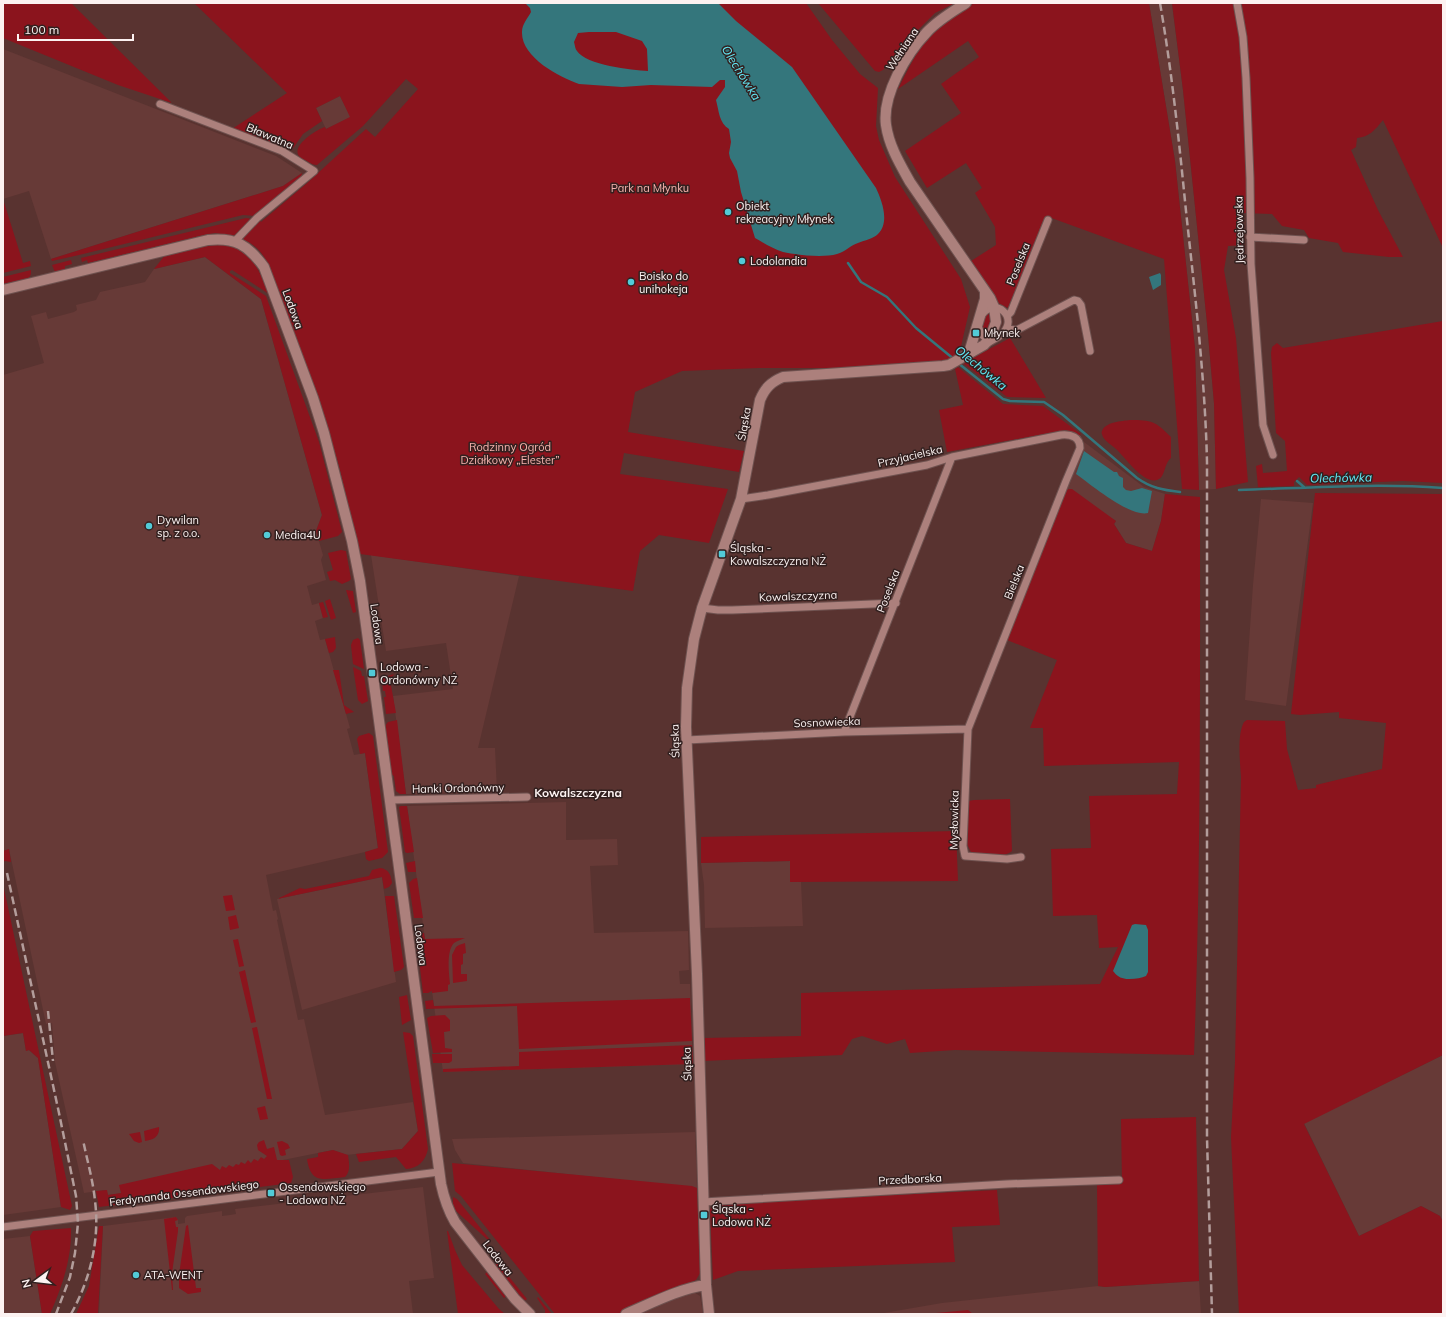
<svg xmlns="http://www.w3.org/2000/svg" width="1446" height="1317" font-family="Mulish,sans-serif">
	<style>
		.built { fill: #673a37 }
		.green { fill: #8b141d }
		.water { fill: #34767c; fill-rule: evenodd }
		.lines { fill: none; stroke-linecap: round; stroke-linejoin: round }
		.stream { stroke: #34767c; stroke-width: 2.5 }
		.street-casing { stroke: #6f5250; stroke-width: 9 }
		.secondary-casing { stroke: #6f5250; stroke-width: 12 }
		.street { stroke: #ac807c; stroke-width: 7 }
		.secondary { stroke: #ac807c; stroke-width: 10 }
		.rail { stroke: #b39d9b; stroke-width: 2.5; stroke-dasharray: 8 4; stroke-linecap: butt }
		.poi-dot { fill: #52cbd7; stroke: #32201f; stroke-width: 1.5 }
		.labels { text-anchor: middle; stroke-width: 3; stroke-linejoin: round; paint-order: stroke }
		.street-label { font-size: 11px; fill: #fcf2f1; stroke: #32201f }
		.park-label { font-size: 11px; fill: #f6b2ad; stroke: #32201f }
		.poi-label { font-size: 11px; fill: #fcf2f1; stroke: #32201f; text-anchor: start }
		.water-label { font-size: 12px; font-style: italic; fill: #62ebf8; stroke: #32201f }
		.neighbourhood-label { font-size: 12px; font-weight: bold; fill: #fcf2f1; stroke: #32201f }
	</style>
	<rect width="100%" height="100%" fill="#593330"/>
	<path class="built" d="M 1149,3 L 1172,3 L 1173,12 L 1183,90 L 1207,323 L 1214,403 L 1216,489 L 1199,490 L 1195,348 L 1175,161 Z
		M 3,49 L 276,156 L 302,173 L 283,186 L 51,259 L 29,191 L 3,199 Z
		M 340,96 L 351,117 L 326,129 L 316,108 Z
		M 205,257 L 261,299 L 322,515 L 316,531 L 323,555 L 321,560 L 326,580 L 307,586 L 312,605 L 319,603 L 323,618 L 315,621 L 320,640 L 325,639 L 350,728 L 347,729 L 354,755 L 365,753 L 378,849 L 266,875 L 273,911 L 276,910 L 278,919 L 277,920 L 298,1020 L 304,1019 L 325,1115 L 413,1102 L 418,1131 L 402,1149 L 346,1155 L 333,1150 L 237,1169 L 180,1186 L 108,1195 L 106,1190 L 84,1193 L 55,1062 L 52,1023 L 46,1024 L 9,849 L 3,851 L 3,375 L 44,363 L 31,316 L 46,312 L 48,319 L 74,312 L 77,310 L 76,305 L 96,300 L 100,292 L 145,282 L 154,269 Z
		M 1084,442 L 1144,487 L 1165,494 L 1161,521 L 1152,551 L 1126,543 L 1114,524 L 1116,521 L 1064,491 Z
		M 1261,499 L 1313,503 L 1286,706 L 1245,700 L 1253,585 Z
		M 371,555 L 519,576 L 478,748 L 495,748 L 497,791 L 406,794 L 393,696 L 453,689 L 446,643 L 386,651 Z
		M 566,802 L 566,840 L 617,839 L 618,865 L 590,866 L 594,933 L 688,931 L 689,970 L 679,971 L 680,984 L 690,984 L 693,1064 L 443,1072 L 407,806 Z
		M 790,861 L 790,882 L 801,882 L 803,926 L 705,928 L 704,885 L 701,863 Z
		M 382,877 L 396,982 L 302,1010 L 277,899 Z
		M 23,1033 L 26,1051 L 29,1050 L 38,1058 L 61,1207 L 3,1215 L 3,1036 Z
		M 1443,1055 L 1443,1222 L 1440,1216 L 1421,1206 L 1359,1236 L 1304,1123 Z
		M 695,1132 L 697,1188 L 463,1163 L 455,1150 L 452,1139 Z
		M 423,1187 L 434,1278 L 409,1281 L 413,1314 L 99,1314 L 103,1226 L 176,1217 L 178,1220 L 178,1224 L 185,1223 L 185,1218 L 187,1216 L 222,1211 L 222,1216 L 230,1215 L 236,1214 L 235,1209 Z
		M 30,1236 L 42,1314 L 3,1314 L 3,1239 Z
		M 1199,1281 L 1201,1314 L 878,1314 L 942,1303 L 1098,1286 L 1105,1287 Z
		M 692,1291 L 700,1296 L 703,1314 L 638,1314 Z"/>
	<path class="green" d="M 3,3 L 71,3 L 172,103 L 118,85 L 3,38 Z
		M 194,3 L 806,3 L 832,40 L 860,74 L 878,88 L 876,126 L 879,140 L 895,177 L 961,279 L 970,307 L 959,355 L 946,362 L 843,368 L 759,368 L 682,371 L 635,392 L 628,432 L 744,451 L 739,472 L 624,453 L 620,474 L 728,489 L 709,543 L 659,535 L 640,551 L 633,591 L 360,554 L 339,466 L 313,383 L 270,268 C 264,254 256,244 241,239 L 259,219 L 261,222 L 306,184 L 366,129 L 375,137 L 418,89 L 406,79 L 363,126 L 317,165 C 312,165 309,162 305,160 C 303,159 301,159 300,157 C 289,147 317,129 325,127 L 326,129 L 350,117 L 340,96 L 316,108 L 322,121 L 303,134 L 294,147 L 288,151 L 232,129 L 287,93 Z
		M 818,3 L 953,3 L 953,4 L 935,13 L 902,46 L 883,70 L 879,72 L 875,71 Z
		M 974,3 L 1149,3 L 1175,161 L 1195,348 L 1199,490 L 1182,489 L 1164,259 L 1046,216 L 1008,308 L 998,303 L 993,298 L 971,261 L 996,245 L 995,227 L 975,193 L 982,188 L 966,163 L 927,188 L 905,151 L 961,113 L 941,84 L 979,57 L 968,41 L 898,89 C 908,70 917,49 932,34 C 944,22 960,12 974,3 Z
		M 1172,3 L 1443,3 L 1443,248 L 1383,120 C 1375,130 1369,137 1357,138 L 1356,147 L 1351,150 L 1378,210 L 1403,257 L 1389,257 L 1343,252 L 1338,243 L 1309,238 L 1304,230 L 1282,226 L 1272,214 L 1242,213 L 1244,245 L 1228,246 L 1224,270 L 1236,338 L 1248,482 L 1216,489 L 1214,403 L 1207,323 L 1183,90 Z
		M 302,173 L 301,178 L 256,216 L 243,215 L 79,255 L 52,261 L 51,259 L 283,186 Z
		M 3,199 L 23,263 L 30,261 L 31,266 L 3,273 Z
		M 246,218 L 252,219 L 237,234 L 232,236 L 215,233 L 204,235 L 88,263 L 87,260 L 82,262 L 81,258 Z
		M 216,243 C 251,248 257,265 269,294 L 232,270 L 230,271 L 230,273 L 266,296 L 319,442 L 341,528 L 342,532 L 338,536 L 319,541 L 316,531 L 322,515 L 261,299 L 205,257 L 154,269 L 166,254 Z
		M 71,260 L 72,264 L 65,266 L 65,269 L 55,272 L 52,265 Z
		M 31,270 L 31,274 L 29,278 L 3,284 L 3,277 Z
		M 992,311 L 993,315 L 988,335 L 982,329 L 986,316 Z
		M 1443,321 L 1443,483 L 1403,481 L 1307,485 L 1299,477 L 1294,482 L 1294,486 L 1258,487 L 1256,466 L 1262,464 L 1263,473 L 1287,471 L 1285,441 L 1276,433 L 1271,353 L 1272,347 L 1277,343 L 1283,348 Z
		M 1010,338 L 1046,398 L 1007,397 L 963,363 Z
		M 958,367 L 1003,404 L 1043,406 L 1081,434 L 1079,436 L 1066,430 L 947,452 L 939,410 L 963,405 L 955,369 Z
		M 1130,420 C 1152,420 1155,421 1171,437 L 1171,458 C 1163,465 1166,477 1157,480 C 1143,484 1125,457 1116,449 C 1112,445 1106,442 1103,437 C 1102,434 1101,433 1102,431 C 1105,422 1122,421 1130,420 Z
		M 1069,489 L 1072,489 L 1116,521 L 1114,524 L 1126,543 L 1152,551 L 1161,521 L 1165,494 L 1200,497 C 1200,683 1201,869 1194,1055 L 955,1050 L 910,1053 L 905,1039 L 887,1044 L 862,1036 L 852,1039 L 842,1055 L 703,1061 L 704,1038 L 801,1036 L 801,993 L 1100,984 L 1118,947 L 1099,948 L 1097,915 L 1053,916 L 1051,849 L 1091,848 L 1089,796 L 1177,794 L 1179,762 L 1044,766 L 1043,728 L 1030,728 L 1057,660 L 1007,640 L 1064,491 Z
		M 1315,493 L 1443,494 L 1443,1055 L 1304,1124 L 1359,1236 L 1421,1206 L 1440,1216 L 1443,1222 L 1443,1314 L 1239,1314 L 1231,1137 L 1235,1062 L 1241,777 C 1240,762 1237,734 1244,722 L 1247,720 L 1285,721 L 1287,749 L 1298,790 L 1316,788 L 1316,785 L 1382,769 L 1386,723 L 1339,718 L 1339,712 L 1300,715 L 1291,714 Z
		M 341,550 L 346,551 L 351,579 L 349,581 L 342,584 L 335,580 L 330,581 L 327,572 L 333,570 L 328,553 Z
		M 346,590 L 353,591 L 356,612 L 353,613 Z
		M 330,599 L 336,618 L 331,620 L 325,601 Z
		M 323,602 L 328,617 L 323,618 L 319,603 Z
		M 335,637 L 336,648 L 333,652 L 329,653 L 325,639 Z
		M 358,638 L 360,640 L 364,669 L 353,664 L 351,645 L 353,640 Z
		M 353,667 L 361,671 L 362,676 L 364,676 L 368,701 L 362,704 L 358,700 Z
		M 333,670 L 339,670 L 344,705 L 354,712 L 346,714 Z
		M 394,674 L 390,680 L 396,713 L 386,714 L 384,697 L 386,697 L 385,691 L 383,691 L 382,678 Z
		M 397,720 L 406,794 L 400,794 L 396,791 L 394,776 L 391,774 L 385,726 L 388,722 Z
		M 369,733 L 373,736 L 388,852 L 382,858 L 369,861 L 366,859 L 365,852 L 378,848 L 365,753 L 360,754 L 357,739 L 359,736 Z
		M 1010,799 L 1012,851 C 1002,859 983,855 971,852 L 967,844 L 968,801 L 974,800 Z
		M 401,806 L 407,806 L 414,852 L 407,853 L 405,852 L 399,807 Z
		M 956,831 L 958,881 L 790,882 L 790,861 L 701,863 L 701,837 Z
		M 9,849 L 11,862 L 5,861 L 3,862 L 3,851 Z
		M 415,861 L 416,872 L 408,872 L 406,863 Z
		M 380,868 C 389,869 391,875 392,883 L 389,887 L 384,889 L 382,877 L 277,899 L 300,888 L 305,889 L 369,876 L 372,870 Z
		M 417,878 L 423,918 L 414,918 L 409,883 L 413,879 Z
		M 3,884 L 72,1206 L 70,1210 L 61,1207 L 38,1058 L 29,1050 L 26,1051 L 23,1033 L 3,1036 Z
		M 232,895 L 235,910 L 226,911 L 223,896 Z
		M 385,896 L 394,896 L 404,967 L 401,970 L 394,972 Z
		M 236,915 L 239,928 L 230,930 L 228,917 Z
		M 420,933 L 424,933 L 425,939 L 465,938 C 462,939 457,941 454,943 C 446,951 449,974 450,984 L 448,985 L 448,991 L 432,993 L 432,991 L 428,993 L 423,993 L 416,934 Z
		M 238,939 L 244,966 L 239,967 L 233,940 Z
		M 465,943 L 466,953 L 463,954 L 463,964 L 461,965 L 461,974 L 467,974 L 467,981 L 453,983 L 452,955 L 456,947 L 459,945 Z
		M 245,970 L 256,1022 L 251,1023 L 239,972 Z
		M 407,995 L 411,1020 L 402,1025 L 399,997 Z
		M 690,998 L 692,1041 L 519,1049 L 517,1006 L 426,1009 L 425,1001 L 433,1000 L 434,1006 Z
		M 445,1015 L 450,1020 L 450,1031 L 444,1032 L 445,1048 L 452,1049 L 452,1052 L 433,1053 L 427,1018 L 431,1016 Z
		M 257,1027 L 272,1099 L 267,1099 L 252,1028 Z
		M 403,1032 L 410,1033 L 413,1036 L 428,1149 C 425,1162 418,1168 406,1169 L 396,1157 L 359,1162 L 356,1154 L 402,1149 L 418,1131 Z
		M 692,1045 L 693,1064 L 443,1072 L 443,1069 L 519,1066 L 519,1052 Z
		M 432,1054 L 452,1054 L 452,1061 L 449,1063 L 433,1063 Z
		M 265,1106 L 268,1119 L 260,1120 L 257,1108 Z
		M 1196,1117 L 1199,1281 L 1105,1287 L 1098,1286 L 1097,1184 L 1122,1184 L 1121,1119 Z
		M 159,1127 C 160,1137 153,1140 145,1141 L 144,1131 Z
		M 140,1132 L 142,1142 L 139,1143 L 134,1141 L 129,1134 Z
		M 264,1140 L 267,1149 L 274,1147 L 277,1160 L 289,1160 L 293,1177 L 291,1183 L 99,1207 L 96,1191 L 107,1190 L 108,1195 L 121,1193 L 119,1185 L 212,1164 L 220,1170 L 222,1166 L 226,1168 L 229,1165 L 233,1167 L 236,1164 L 239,1165 L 241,1162 L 245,1164 L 248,1160 L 251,1163 L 254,1159 L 258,1161 L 261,1157 L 264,1159 L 267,1156 L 258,1150 L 257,1145 L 259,1142 Z
		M 282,1141 L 288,1144 L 290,1148 L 285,1150 L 286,1155 L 282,1156 L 280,1155 L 277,1142 Z
		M 333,1150 L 348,1155 C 349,1163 351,1171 345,1177 C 324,1179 311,1185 307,1159 L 318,1157 L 318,1153 Z
		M 452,1163 L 692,1186 L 697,1188 L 700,1273 L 696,1280 L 619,1314 L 555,1314 L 461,1196 L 455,1191 Z
		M 997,1190 L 1000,1225 L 952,1227 L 955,1262 L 738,1271 L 713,1280 L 710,1210 L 713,1204 Z
		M 453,1197 L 457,1199 L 491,1241 L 490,1242 L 456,1211 L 453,1205 Z
		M 176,1217 L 178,1220 L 175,1221 L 176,1227 L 178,1227 L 178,1231 L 172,1273 L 173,1290 L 172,1290 L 164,1219 Z
		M 188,1225 L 196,1288 L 201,1288 L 201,1292 L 188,1294 L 179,1288 L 179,1275 L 186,1226 Z
		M 99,1226 L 103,1226 L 98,1314 L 76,1314 L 89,1286 Z
		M 71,1228 C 72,1258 62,1287 50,1314 L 42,1314 L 30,1236 L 33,1231 Z
		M 447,1231 L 448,1231 L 455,1250 L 462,1265 L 499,1309 L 505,1314 L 458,1314 Z
		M 498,1263 L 527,1299 L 523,1302 L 494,1266 Z
		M 488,1271 L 507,1295 L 504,1298 L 485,1274 Z
		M 538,1297 L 552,1314 L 545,1314 L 545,1310 L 537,1298 Z
		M 968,1310 L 973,1314 L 934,1314 L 936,1313 Z"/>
	<path class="water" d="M 525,3 L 718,3 L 736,21 L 792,67 L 876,188 C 882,201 890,222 878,234 C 873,239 865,240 858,243 C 851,245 845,252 837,254 C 823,258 797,255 783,252 C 773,249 764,243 755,238 L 741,192 L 737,171 L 730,158 L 729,153 L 731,142 L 729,129 C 719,123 719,111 716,100 L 725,87 L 725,80 L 720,80 L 712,87 L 651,85 L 622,87 L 579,84 C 559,77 521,57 522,32 C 522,24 528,18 531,12 L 530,8 ZM 589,32 L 616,32 L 642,41 L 647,49 L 648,71 C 632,70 586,65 577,51 C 575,49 575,45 574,42 L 578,33 Z
		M 1160,273 L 1161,275 L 1161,285 L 1153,290 L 1149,277 Z
		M 1084,451 L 1114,472 L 1117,472 L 1119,476 L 1123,478 L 1123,487 L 1126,490 L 1131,491 L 1142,488 L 1152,491 L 1148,513 C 1131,518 1090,484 1076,474 Z
		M 1135,924 L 1146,925 L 1148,930 L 1148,972 L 1146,976 C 1139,979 1124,981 1118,976 C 1116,975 1115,973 1113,971 L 1132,925 Z"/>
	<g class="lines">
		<path class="stream" d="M 848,263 L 861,282 L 887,297 L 916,328 L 955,360
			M 958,363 L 1003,399 L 1010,401 L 1044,402 L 1063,415 L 1137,478 C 1151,488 1163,490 1180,492
			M 1297,481 L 1304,487
			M 1239,490 C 1307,488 1375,483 1443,488"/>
		<g class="street-casing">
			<path id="street" d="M 1237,3 L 1243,37 L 1246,78 L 1250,178 L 1251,264 L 1263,425 L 1273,455
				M 160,104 L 282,151 L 314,171 L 257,218 L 235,241
				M 1250,237 L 1304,240
				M 981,316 C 994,295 1021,318 1001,335 C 997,338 992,340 988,343
				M 1007,316 L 1011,312 L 1048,220
				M 978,326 C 980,333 984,339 992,339
				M 1006,329 L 1017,330 L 1074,300 L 1078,301 L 1081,305 L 1090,351
				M 741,499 L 768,495 L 927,465 L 952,457 L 1061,435 C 1071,434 1080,437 1080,448 L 1066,481 L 968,729 L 963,846 L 965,856 L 1007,859 L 1021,857
				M 702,608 L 718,610 L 732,610 L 896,603
				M 844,732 L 952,457
				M 687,740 L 844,732 L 968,729
				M 390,800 L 527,797
				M 703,1202 L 1007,1184 L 1119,1180
				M 3,1227 L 439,1172"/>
		</g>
		<g class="secondary-casing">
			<path id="secondary" d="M 3,290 L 208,240 C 235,237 248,245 264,267 L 313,398 L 324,433 L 352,541 L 360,581 L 398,860 L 441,1184 C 444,1198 448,1210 455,1222 L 515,1299 L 530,1314
				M 969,353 L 985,299 L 985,292
				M 626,1314 C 652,1303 678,1289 706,1285
				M 709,1314 L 706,1285 L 697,974 L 686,727 L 687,688 L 694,639 L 702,608 L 741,499 L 760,400 C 765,388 771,382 783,377 L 943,366 L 949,365 L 984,345 L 990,338 L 996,322 L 994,307 L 990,298 L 910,182 C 900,164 889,146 886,125 C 882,95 906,54 927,32 C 938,20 952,12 966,3"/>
		</g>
		<use href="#street" class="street"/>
		<use href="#secondary" class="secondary"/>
		<path class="rail" d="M 1160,3 C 1172,72 1179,141 1186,211 C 1195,295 1205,378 1207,462 L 1207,1138 L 1212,1314
			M 7,873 L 59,1113 L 76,1196 L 78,1223 L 75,1253 L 70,1277 L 56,1314
			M 48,1011 L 53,1061
			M 71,1314 C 90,1280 100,1240 95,1201 C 93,1180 87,1160 83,1140"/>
	</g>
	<g class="poi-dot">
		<circle cx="728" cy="212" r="4"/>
		<circle cx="742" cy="261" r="4"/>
		<circle cx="631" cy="282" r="4"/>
		<rect x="972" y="329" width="8" height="8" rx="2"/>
		<circle cx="149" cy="526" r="4"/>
		<circle cx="267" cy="535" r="4"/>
		<rect x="718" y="550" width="8" height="8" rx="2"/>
		<rect x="368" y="669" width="8" height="8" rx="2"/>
		<rect x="267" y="1189" width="8" height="8" rx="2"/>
		<rect x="700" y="1211" width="8" height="8" rx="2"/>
		<circle cx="136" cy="1275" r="4"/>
	</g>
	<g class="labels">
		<g class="street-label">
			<text transform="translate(902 49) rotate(-56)" y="4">Wełniana</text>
			<text transform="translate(270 136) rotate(23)" y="4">Bławatna</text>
			<text transform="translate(1239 230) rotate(-91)" y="4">Jędrzejowska</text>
			<text transform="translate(1018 264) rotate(-68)" y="4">Poselska</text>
			<text transform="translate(293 309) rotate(70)" y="4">Lodowa</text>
			<text transform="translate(744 424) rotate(-80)" y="4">Śląska</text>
			<text transform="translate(910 456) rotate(-13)" y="4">Przyjacielska</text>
			<text transform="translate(1014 582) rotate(-68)" y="4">Bielska</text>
			<text transform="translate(888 591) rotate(-69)" y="4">Poselska</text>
			<text transform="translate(798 596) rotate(-2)" y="4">Kowalszczyzna</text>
			<text transform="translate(377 624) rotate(82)" y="4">Lodowa</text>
			<text transform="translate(827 722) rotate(-2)" y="4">Sosnowiecka</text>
			<text transform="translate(675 741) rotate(-92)" y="4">Śląska</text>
			<text transform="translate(458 788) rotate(-1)" y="4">Hanki Ordonówny</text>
			<text transform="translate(954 820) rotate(-89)" y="4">Mysłowicka</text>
			<text transform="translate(421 945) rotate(83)" y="4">Lodowa</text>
			<text transform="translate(687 1064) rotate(-92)" y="4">Śląska</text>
			<text transform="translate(910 1179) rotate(-3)" y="4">Przedborska</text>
			<text transform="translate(184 1193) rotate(-7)" y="4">Ferdynanda Ossendowskiego</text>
			<text transform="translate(498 1258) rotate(52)" y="4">Lodowa</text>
		</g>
		<g class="park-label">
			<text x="650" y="192">Park na Młynku</text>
			<text x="510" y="451">Rodzinny Ogród<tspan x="510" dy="13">Działkowy „Elester”</tspan></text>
		</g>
		<g class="poi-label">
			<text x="736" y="210">Obiekt<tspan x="736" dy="13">rekreacyjny Młynek</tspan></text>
			<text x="750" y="265">Lodolandia</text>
			<text x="639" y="280">Boisko do<tspan x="639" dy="13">unihokeja</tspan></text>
			<text x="984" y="337">Młynek</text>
			<text x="157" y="524">Dywilan<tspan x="157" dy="13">sp. z o.o.</tspan></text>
			<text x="275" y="539">Media4U</text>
			<text x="730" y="552">Śląska -<tspan x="730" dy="13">Kowalszczyzna NŻ</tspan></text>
			<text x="380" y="671">Lodowa -<tspan x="380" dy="13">Ordonówny NŻ</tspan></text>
			<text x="279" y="1191">Ossendowskiego<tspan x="279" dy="13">- Lodowa NŻ</tspan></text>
			<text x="712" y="1213">Śląska -<tspan x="712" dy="13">Lodowa NŻ</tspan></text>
			<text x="144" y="1279">ATA-WENT</text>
		</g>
		<g class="water-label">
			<text transform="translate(741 73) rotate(58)" y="4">Olechówka</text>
			<text transform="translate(981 368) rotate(39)" y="4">Olechówka</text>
			<text transform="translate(1341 478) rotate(-1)" y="4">Olechówka</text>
		</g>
		<g class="neighbourhood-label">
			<text x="578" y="797">Kowalszczyzna</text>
		</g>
	</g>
	<rect width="1446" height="1317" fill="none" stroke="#fcf2f1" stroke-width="8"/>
	<g transform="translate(36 1281) rotate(255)" stroke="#32201f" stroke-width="3" paint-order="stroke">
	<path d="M0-3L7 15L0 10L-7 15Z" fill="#fcf2f1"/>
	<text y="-6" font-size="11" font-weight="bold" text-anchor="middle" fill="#fcf2f1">N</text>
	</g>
	<path d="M18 34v6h115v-6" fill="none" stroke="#fcf2f1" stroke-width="2"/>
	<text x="24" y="34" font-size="12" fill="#fcf2f1" stroke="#32201f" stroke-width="3" paint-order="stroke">100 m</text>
</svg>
